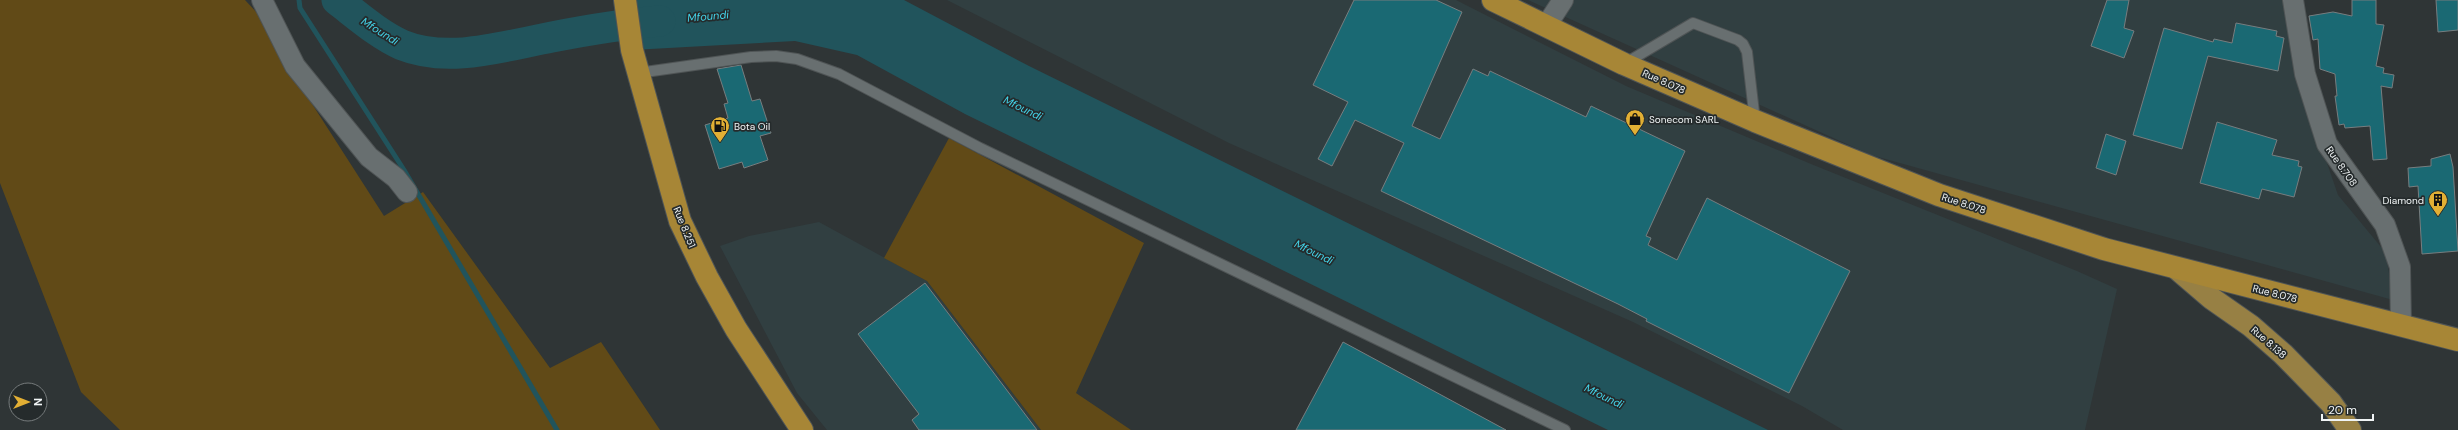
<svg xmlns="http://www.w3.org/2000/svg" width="2458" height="430" font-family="'DM Sans',sans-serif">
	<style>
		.built { fill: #313f41 }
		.green { fill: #614a17 }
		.water { fill: #21545c }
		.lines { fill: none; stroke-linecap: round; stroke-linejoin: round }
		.stream { stroke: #21545c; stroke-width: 5 }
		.river { stroke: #21545c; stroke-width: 31 }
		.building { fill: #1a6973; stroke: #777d7f }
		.service-casing { stroke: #4f5455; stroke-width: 12 }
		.minor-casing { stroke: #4f5455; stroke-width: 22 }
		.primary-casing { stroke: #4f5455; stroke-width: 24 }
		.trunk-casing { stroke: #4f5455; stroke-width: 24 }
		.service { stroke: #686f70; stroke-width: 10 }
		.minor { stroke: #686f70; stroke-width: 20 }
		.primary { stroke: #978044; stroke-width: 22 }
		.trunk { stroke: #a78636; stroke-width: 22 }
		.labels { text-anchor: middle; stroke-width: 3.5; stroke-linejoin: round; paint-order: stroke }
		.street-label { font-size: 10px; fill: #f0f4f5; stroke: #252b2c }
		.poi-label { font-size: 10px; fill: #f0f4f5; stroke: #252b2c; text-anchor: start }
		.water-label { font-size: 11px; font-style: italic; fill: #43d4e9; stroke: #252b2c }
	</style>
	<rect width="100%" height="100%" fill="#2f3536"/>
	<path class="built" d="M 947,0 L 1456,0 L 1626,86 L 1811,164 L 2077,271 L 2117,289 L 2085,430 L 1843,430 L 1802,406 L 1633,322 L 1229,143 Z
		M 1528,0 L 2285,0 L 2302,90 L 2338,195 L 2386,253 L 2393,300 L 1871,155 Z
		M 819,222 L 927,281 L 1041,430 L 827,430 L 797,393 L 720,246 L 749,236 Z"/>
	<path class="green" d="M 0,0 L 245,0 L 258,14 L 289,68 L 384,216 L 423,192 L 550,368 L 601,342 L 660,430 L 120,430 L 81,392 L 0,183 Z
		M 949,138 L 1144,243 L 1076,393 L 1131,430 L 1041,430 L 927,281 L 884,258 Z"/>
	<path class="water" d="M 625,0 L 904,0 L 1029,66 L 1768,430 L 1608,430 L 965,114 L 857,55 L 795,41 L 632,50 Z"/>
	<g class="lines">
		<path class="stream" d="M 299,0 L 300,8 L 404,170 L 557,430"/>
		<path class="river" d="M 337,0 C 358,16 378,34 402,45 C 449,64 504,46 552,37 C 588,30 624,24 660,21"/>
	</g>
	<path class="building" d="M 1354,0 L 1436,0 L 1462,12 L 1412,126 L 1440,139 L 1473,69 L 1488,76 L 1490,71 L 1586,117 L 1591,106 L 1685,151 L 1646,236 L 1651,238 L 1648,245 L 1677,260 L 1707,198 L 1850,271 L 1789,393 L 1646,321 L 1647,319 L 1618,304 L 1381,191 L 1404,143 L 1355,120 L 1332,166 L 1318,159 L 1348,102 L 1313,85 Z
		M 2107,0 L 2129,0 L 2124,28 L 2134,31 L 2124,58 L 2091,46 Z
		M 2352,0 L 2376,0 L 2376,24 L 2384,25 L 2376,66 L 2384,68 L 2383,73 L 2394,75 L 2392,88 L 2381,86 L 2387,159 L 2373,160 L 2370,126 L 2345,128 L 2344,124 L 2339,125 L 2335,96 L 2337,96 L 2335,74 L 2320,69 L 2318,39 L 2313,40 L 2309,16 L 2333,12 L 2352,16 Z
		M 2436,0 L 2458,0 L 2458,30 L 2438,32 Z
		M 2236,23 L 2277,31 L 2276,36 L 2284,38 L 2278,71 L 2208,56 L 2182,149 L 2133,135 L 2164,28 L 2213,42 L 2214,39 L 2232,43 Z
		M 741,65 L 752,101 L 760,99 L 771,133 L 760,136 L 768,160 L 744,168 L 742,162 L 719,169 L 705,125 L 728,118 L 724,104 L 728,103 L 717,69 Z
		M 2217,122 L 2277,140 L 2272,155 L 2299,161 L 2298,166 L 2302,167 L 2294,197 L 2262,189 L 2259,199 L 2200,183 Z
		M 2106,134 L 2126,141 L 2116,175 L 2096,168 Z
		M 2450,154 L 2453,167 L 2458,251 L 2422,254 L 2418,186 L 2409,187 L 2408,168 L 2431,166 L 2431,159 Z
		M 925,283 L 987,364 L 1037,430 L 919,430 L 912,420 L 919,414 L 858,334 Z
		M 1343,342 L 1506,430 L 1296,430 Z"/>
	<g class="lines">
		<g class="service-casing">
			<path id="service" d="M 1624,64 L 1693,23 L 1738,40 L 1743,44 L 1747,52 L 1755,121
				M 638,73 L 751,57 L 776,56 L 797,59 L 839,74 L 980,148 L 1565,430"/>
		</g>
		<g class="minor-casing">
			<path id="minor" d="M 262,0 L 295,66 L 369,157 L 396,178 L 407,192
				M 2293,0 L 2305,74 L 2327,144 L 2385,225 L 2400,267 L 2401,326
				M 1546,26 L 1563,0"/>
		</g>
		<g class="primary-casing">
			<path id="primary" d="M 2176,268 L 2211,298 L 2251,326 L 2283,354 L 2331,403 L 2350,430"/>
		</g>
		<g class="trunk-casing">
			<path id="trunk" d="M 625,0 L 632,50 L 680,221 L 707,277 L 736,329 L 802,430
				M 1493,0 L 1624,64 L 1755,121 L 1939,195 L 2104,249 L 2458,340"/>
		</g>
		<use href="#service" class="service"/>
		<use href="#minor" class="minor"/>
		<use href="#primary" class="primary"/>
		<use href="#trunk" class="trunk"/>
	</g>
	<defs>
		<g id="shop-pin" transform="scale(1)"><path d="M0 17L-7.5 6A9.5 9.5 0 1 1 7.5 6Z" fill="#e2af34" stroke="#252b2c"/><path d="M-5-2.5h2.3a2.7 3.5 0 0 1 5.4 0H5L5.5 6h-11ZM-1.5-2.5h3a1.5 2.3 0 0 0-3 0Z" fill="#111"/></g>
		<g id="fuel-pin" transform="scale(1)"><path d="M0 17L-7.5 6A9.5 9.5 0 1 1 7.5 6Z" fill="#e2af34" stroke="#252b2c"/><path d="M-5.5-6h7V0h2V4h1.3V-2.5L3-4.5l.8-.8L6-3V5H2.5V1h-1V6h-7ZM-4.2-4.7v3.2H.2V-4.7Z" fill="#111"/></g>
		<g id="building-pin" transform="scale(1)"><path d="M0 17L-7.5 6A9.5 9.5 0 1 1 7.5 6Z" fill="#e2af34" stroke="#252b2c"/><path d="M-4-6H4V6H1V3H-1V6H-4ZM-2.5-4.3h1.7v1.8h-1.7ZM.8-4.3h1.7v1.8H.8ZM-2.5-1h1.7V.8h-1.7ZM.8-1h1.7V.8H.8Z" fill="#111"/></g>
	</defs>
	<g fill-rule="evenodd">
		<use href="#shop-pin" x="1635" y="119"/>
		<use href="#fuel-pin" x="720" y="126"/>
		<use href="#building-pin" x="2438" y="200"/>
	</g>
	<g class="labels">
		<g class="street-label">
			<text transform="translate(1664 81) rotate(24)" y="4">Rue 8.078</text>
			<text transform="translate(2342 166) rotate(55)" y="4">Rue 8.708</text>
			<text transform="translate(1964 203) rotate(18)" y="4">Rue 8.078</text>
			<text transform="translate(685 227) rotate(68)" y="4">Rue 8.251</text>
			<text transform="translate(2275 293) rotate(14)" y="4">Rue 8.078</text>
			<text transform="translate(2269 342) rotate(41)" y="4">Rue 8.138</text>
		</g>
		<g class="poi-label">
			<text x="1649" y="123">Sonecom SARL</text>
			<text x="734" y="130">Bota Oil</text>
			<text x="2424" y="204" text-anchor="end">Diamond</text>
		</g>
		<g class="water-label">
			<text transform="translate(708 16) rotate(-5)" y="4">Mfoundi</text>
			<text transform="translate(380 31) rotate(32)" y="4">Mfoundi</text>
			<text transform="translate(1023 108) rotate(26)" y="4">Mfoundi</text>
			<text transform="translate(1314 252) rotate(26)" y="4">Mfoundi</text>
			<text transform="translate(1604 396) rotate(26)" y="4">Mfoundi</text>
		</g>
	</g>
	<g transform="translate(28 402) rotate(90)"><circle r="19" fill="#252b2c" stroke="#767b7c"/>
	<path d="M0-3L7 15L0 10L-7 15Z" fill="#e2af34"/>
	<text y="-6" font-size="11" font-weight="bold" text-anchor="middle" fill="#f0f4f5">N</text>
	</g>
	<path d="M2322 414v6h51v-6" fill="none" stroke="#f0f4f5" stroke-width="2"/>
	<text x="2328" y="414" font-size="12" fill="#f0f4f5" stroke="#252b2c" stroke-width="3" paint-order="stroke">20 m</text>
</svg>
